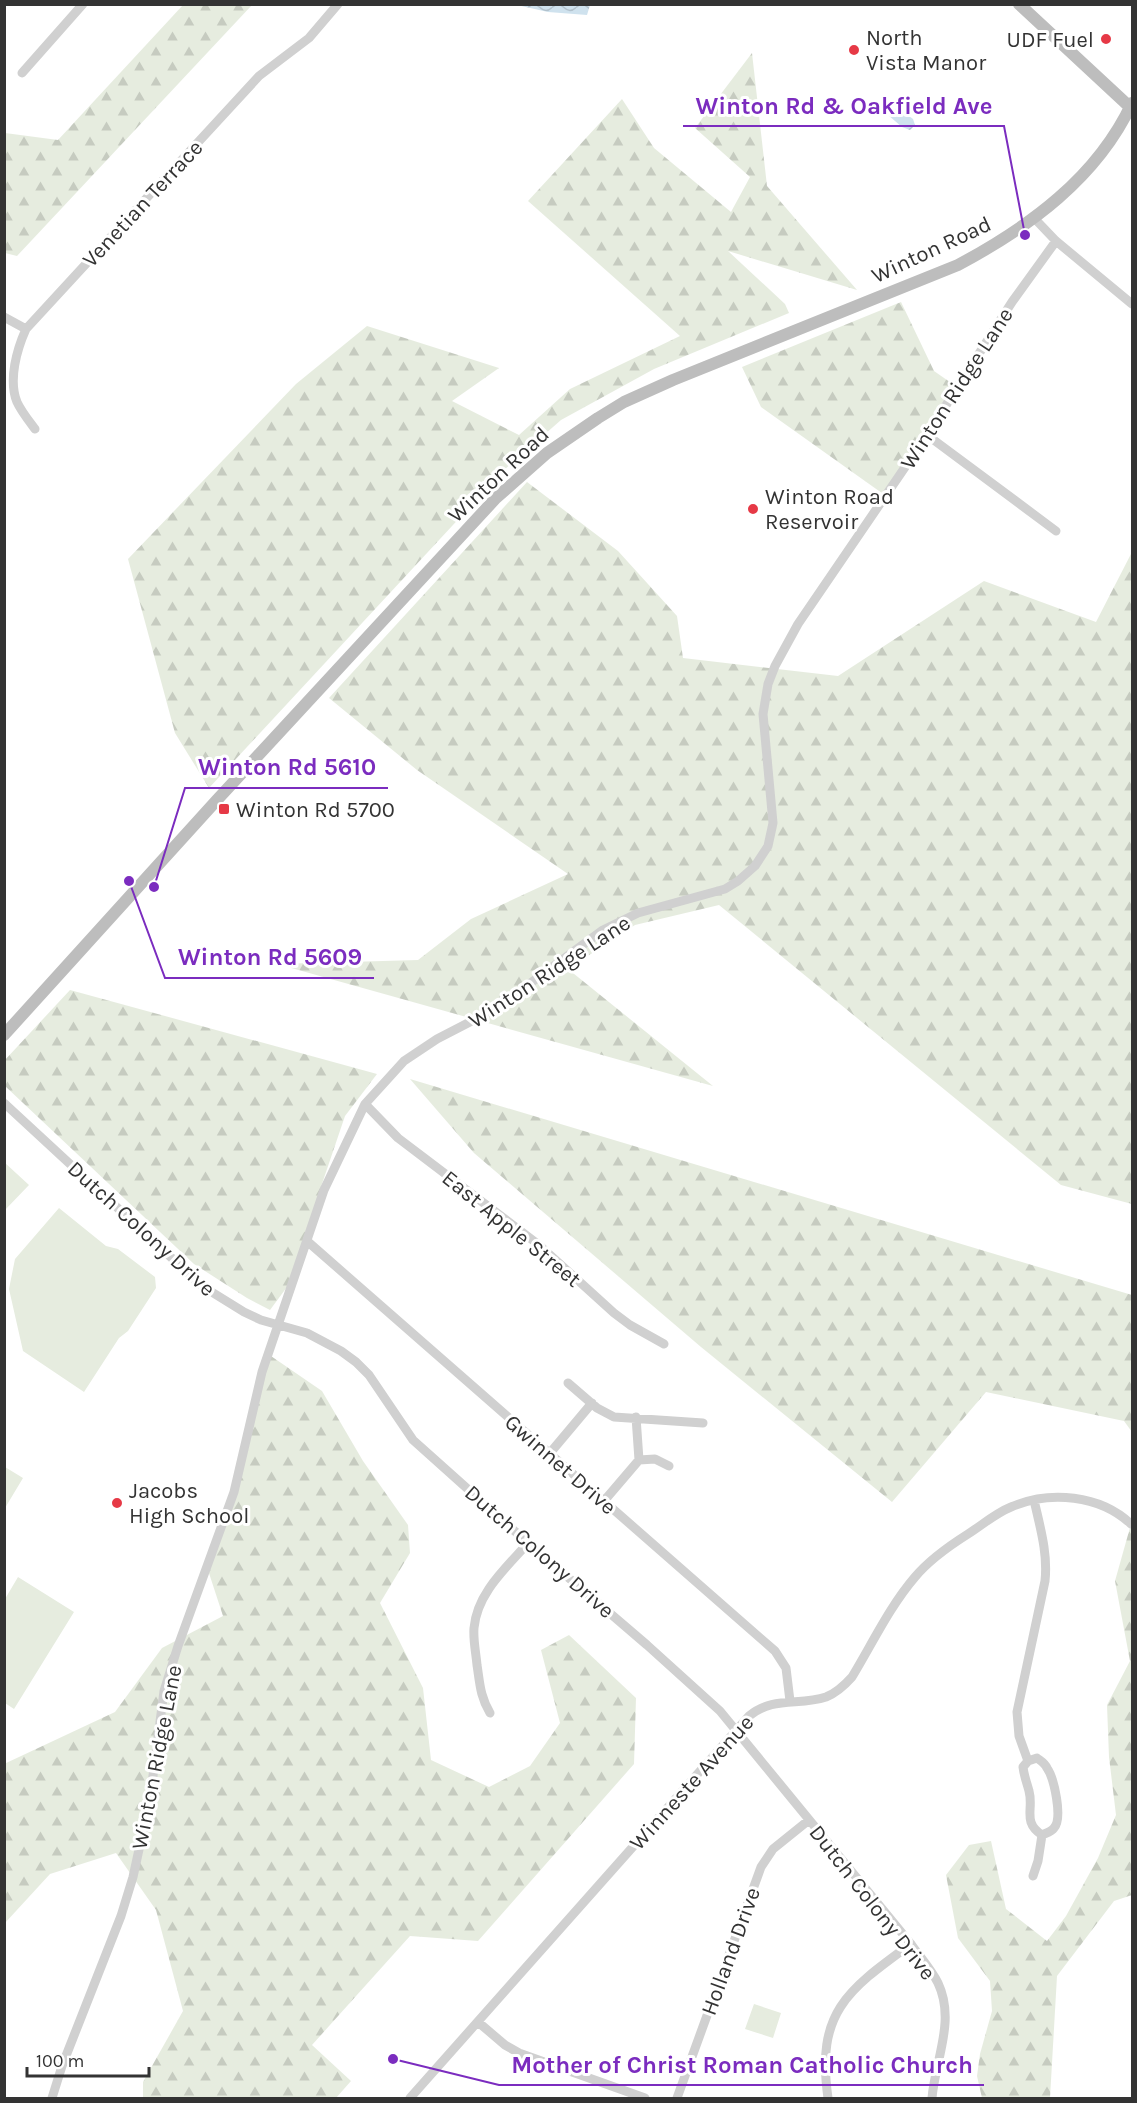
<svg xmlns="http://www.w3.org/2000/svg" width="1137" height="2103" font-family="Karla,sans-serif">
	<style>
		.forest { fill: url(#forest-firs) }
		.garden { fill: #e6ecdf }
		.water { fill: url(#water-waves) }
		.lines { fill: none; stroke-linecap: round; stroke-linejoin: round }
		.minor { stroke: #d0d0d0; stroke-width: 9 }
		.secondary { stroke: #bdbdbd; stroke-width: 12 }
		.poi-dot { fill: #e63946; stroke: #fff; stroke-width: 2 }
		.labels { text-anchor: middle; stroke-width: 6; stroke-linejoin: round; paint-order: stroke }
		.poi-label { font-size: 22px; fill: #333; stroke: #fff; text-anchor: start }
		.street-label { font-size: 22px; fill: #333; stroke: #fff }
		.leader { fill: none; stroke: #7b2cbf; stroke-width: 2 }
		.callout-dot { fill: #7b2cbf; stroke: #fff; stroke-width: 2 }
		.callout-label { font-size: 24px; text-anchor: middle; font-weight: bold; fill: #7b2cbf; stroke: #fff; stroke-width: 6; stroke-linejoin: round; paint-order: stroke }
	</style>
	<defs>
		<pattern id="forest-firs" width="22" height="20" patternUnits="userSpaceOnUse" patternTransform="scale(1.5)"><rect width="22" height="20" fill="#e6ecdf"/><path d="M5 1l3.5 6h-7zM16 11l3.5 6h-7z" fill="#c6cbc0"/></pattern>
		<pattern id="water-waves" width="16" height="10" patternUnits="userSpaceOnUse" patternTransform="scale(1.5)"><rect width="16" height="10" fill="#cfe2ee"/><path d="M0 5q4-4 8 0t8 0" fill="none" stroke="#b2c2cd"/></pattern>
	</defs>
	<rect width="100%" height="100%" fill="#fff"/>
	<path class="forest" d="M 183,5 L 252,5 L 17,256 L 5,253 L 5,133 L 58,140 Z
		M 752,53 L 767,186 L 857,290 L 728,251 L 785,304 L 789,313 L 654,369 L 561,420 L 504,470 L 209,788 L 175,733 L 128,559 L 296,384 L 367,326 L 499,368 L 452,401 L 519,435 L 570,389 L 680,336 L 528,201 L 622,99 L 654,148 L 731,212 L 750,177 L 695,128 Z
		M 901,302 L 934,371 L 957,387 L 886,496 L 761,407 L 742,367 Z
		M 527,482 L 618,551 L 677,616 L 683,658 L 838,676 L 984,581 L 1096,622 L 1132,552 L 1132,1204 L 1061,1185 L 719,905 L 635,925 L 568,969 L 713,1086 L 277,964 L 418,960 L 471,919 L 568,874 L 417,770 L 329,698 Z
		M 70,990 L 377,1074 L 345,1116 L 287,1287 L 270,1310 L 247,1298 L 194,1264 L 5,1086 L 4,1061 Z
		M 410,1079 L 1132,1295 L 1132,1432 L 1124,1421 L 986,1392 L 892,1502 L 701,1347 L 474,1153 Z
		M 268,1354 L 322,1391 L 363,1461 L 408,1525 L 410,1553 L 380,1603 L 423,1688 L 431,1760 L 489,1787 L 530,1766 L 560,1723 L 541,1650 L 569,1635 L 636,1698 L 634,1764 L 478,1941 L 410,1936 L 312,2045 L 351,2081 L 336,2098 L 143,2098 L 143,2082 L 183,2011 L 156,1910 L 116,1853 L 50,1874 L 5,1923 L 4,1764 L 115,1712 L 162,1648 L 223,1616 L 207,1567 L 234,1492 Z
		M 1131,1524 L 1132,1895 L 1114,1901 L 1057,1976 L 1050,2098 L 982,2098 L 977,2076 L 980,2054 L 992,2011 L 990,1981 L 958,1938 L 946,1875 L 969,1845 L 991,1841 L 1006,1909 L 1047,1941 L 1066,1916 L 1098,1858 L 1116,1815 L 1109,1757 L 1107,1705 L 1130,1661 L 1115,1581 Z"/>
	<path class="garden" d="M 4,1162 L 29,1185 L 5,1210 L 4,1210 Z
		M 59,1208 L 106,1246 L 118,1249 L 155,1277 L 156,1288 L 128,1331 L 119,1338 L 84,1392 L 23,1351 L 9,1289 L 15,1259 Z
		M 5,1467 L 23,1478 L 5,1508 Z
		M 18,1577 L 74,1612 L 14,1709 L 5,1703 L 5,1599 Z
		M 754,2004 L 781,2013 L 773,2038 L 745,2029 Z"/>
	<path class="water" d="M 590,5 L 587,15 L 548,12 L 517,5 Z
		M 897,107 L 913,119 L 915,125 L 910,130 L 902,127 L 888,115 Z"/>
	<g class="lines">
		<path class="minor" d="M 22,73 L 83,4
			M 1035,219 L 1056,241 L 1132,304
			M 4,317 L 26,329
			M 35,429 C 29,421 21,411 17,402 C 8,380 17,349 26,329 L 259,76 L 309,38 L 338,4
			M 927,435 L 1056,531
			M 4,1103 L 202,1286 L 244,1312 L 261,1320 L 307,1333 L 341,1351 L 356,1362 L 369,1375 L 413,1440 L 528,1543 L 647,1645 L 720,1711 L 911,1944 C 920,1957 931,1969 938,1983 C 956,2021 935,2060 932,2098
			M 365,1104 L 398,1138 L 539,1245 L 614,1313 L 630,1325 L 664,1344
			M 307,1241 L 775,1651 L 786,1668 L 790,1701
			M 568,1383 L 597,1408 L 614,1417 L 703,1423
			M 636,1417 L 639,1460
			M 550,1453 L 592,1403
			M 604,1501 L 639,1460 L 655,1459 L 669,1466
			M 490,1713 C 480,1696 480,1684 477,1665 C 476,1653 473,1640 474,1628 C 477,1593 506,1568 528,1543
			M 1037,1758 C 1041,1761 1045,1763 1047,1768 C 1054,1778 1063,1818 1054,1828 C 1051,1832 1046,1833 1042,1835 C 1022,1822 1034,1809 1029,1791 C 1027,1783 1024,1776 1023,1767 L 1028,1761 Z
			M 1028,1761 L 1019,1736 L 1017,1712 L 1045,1581 C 1048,1553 1040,1527 1034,1500
			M 1033,1876 L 1038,1861 L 1042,1835
			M 478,2022 L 505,2045 L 519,2053 L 645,2098
			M 52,2098 L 62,2066 L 121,1916 L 133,1877 L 150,1799 L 164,1691 L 178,1646 L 234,1492 L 262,1372 L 324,1190 L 365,1104 L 404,1061 L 437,1039 L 495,1009 L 603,930 L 638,913 L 725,889 L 738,881 L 755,866 L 768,846 L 773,823 L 763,714 L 768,684 L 775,666 L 798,624 L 927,435 L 1012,302 L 1056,241
			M 410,2098 L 749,1716 C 773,1696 799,1706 826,1697 C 836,1693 844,1686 852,1677 C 872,1644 890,1606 915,1577 C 930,1559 949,1546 968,1534 C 982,1525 996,1513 1011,1507 C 1050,1490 1100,1495 1131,1524
			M 677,2098 L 761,1867 L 773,1849 L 809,1820
			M 828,2098 C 816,2013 846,1991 911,1944"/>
		<path class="secondary" d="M 1019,4 L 1132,109
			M 4,1035 L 216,801 L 496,498 L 547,453 L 598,418 L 624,402 L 673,380 L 958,265 C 1029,227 1097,178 1132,103"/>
	</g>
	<g class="poi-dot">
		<circle cx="1106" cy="39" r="6"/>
		<circle cx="854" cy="50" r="6"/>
		<circle cx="753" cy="509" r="6"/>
		<rect x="218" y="803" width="12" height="12" rx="3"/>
		<circle cx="117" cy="1503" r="6"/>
	</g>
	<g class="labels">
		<g class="poi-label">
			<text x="866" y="45">North<tspan x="866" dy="25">Vista Manor</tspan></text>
			<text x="1094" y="47" text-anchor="end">UDF Fuel</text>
			<text x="765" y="504">Winton Road<tspan x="765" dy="25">Reservoir</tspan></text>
			<text x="236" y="817">Winton Rd 5700</text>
			<text x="129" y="1498">Jacobs<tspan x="129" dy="25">High School</tspan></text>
		</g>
		<g class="street-label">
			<text transform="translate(142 203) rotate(-47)" y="8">Venetian Terrace</text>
			<text transform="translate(931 249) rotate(-25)" y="8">Winton Road</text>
			<text transform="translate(956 388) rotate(-57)" y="8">Winton Ridge Lane</text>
			<text transform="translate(498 474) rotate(-43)" y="8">Winton Road</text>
			<text transform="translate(549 971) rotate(-33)" y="8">Winton Ridge Lane</text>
			<text transform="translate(142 1228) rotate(42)" y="8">Dutch Colony Drive</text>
			<text transform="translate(512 1228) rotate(39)" y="8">East Apple Street</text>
			<text transform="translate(561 1464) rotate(41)" y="8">Gwinnet Drive</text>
			<text transform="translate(540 1551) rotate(41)" y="8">Dutch Colony Drive</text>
			<text transform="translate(156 1757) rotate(-79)" y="8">Winton Ridge Lane</text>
			<text transform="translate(691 1782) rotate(-48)" y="8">Winneste Avenue</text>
			<text transform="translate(873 1902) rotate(52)" y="8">Dutch Colony Drive</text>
			<text transform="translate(730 1951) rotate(-70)" y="8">Holland Drive</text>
		</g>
	</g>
	<path class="leader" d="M1025 235L1004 126H683M154 887L185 788H388M129 881L165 978H374M393 2059L499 2085H984"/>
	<g class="callout-dot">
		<circle cx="1025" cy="235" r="6"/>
		<circle cx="154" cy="887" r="6"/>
		<circle cx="129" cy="881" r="6"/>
		<circle cx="393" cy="2059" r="6"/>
	</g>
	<g class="callout-label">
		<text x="844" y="114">Winton Rd &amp; Oakfield Ave</text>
		<text x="287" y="775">Winton Rd 5610</text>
		<text x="270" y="965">Winton Rd 5609</text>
		<text x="742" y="2073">Mother of Christ Roman Catholic Church</text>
	</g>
	<rect width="1137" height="2103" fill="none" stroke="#333333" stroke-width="12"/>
	<path d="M27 2067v9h122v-9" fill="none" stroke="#333333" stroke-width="3"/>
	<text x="36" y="2067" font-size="18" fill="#333333" stroke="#ffffff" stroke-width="4.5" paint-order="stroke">100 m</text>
</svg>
